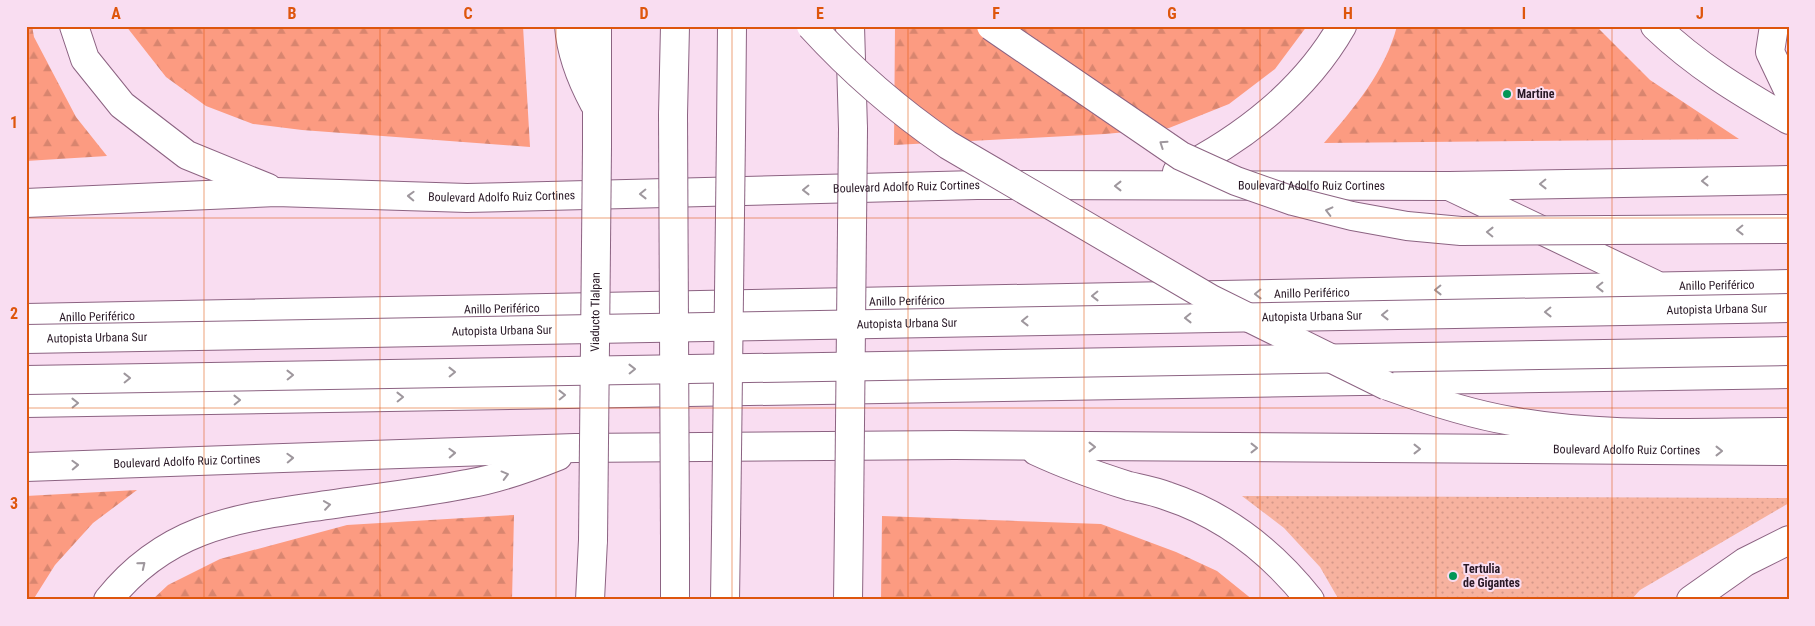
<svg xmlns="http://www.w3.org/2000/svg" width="1815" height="626" font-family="'Roboto Condensed',sans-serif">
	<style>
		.grass { fill: url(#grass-dots) }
		.forest { fill: url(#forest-firs) }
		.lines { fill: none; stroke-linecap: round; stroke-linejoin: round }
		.minor-casing { stroke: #8c6382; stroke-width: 30 }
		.major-casing { stroke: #8c6382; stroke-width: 30 }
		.highway-casing { stroke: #8c6382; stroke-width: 30 }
		.minor { stroke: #fff; stroke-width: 28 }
		.major { stroke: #fff; stroke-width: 28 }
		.highway { stroke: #fff; stroke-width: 28 }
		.major-bridge-casing { stroke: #8c6382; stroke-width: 30; stroke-linecap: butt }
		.highway-bridge-casing { stroke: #8c6382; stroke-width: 30; stroke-linecap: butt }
		.major-bridge { stroke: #fff; stroke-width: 28 }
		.highway-bridge { stroke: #fff; stroke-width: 28 }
		.oneway { stroke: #9e979d }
		.grid { fill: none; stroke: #de560d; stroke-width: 1; stroke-opacity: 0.55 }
		.poi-dot { fill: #019657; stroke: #f9ddf1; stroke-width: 2 }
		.labels { text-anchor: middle; stroke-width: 4; stroke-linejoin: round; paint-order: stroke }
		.poi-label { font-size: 12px; font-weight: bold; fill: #281825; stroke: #f9ddf1; text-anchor: start }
		.street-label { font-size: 12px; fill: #281825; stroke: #f9ddf1 }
		.neatline { fill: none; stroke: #de560d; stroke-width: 2 }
		.grid-label { font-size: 16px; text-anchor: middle; font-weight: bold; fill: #de560d }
	</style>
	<defs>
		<pattern id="grass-dots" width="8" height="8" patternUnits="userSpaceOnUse" patternTransform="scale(1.25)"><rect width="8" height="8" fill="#f7b29f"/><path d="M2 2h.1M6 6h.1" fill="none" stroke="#d49889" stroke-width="1.8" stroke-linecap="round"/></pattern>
		<pattern id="forest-firs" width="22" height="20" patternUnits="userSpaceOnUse" patternTransform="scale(1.25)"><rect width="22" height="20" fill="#fc9b81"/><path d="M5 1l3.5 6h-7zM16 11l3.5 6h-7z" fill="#d8856f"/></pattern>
	</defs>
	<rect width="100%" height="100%" fill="#f9ddf1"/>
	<path class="grass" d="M 1242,496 L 1789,498 L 1789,503 L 1640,590 L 1631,600 L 1339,600 L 1320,567 L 1284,528 Z"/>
	<path class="forest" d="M 26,26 L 32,26 L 34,37 L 76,117 L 107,156 L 26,161 Z
		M 126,26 L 523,26 L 530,147 L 302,130 L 253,124 L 206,106 L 166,77 Z
		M 895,26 L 1307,26 L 1275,69 L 1229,104 L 1169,128 L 1105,134 L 894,145 Z
		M 1397,26 L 1596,26 L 1650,80 L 1739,139 L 1324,143 C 1354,108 1385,72 1397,26 Z
		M 137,490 L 93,523 L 55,565 L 33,600 L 26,600 L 26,496 Z
		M 514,515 L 512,600 L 152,600 L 168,585 L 220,559 L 347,525 Z
		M 882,516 L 1101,524 L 1176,552 L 1217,571 L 1253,600 L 881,600 Z"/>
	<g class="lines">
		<g class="minor-casing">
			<path id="minor" d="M 1774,26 L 1770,52 L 1789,92"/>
		</g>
		<g class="major-casing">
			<g id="major">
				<path d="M 74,26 L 85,59 L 122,105 L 187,155 L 268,188"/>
				<path d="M 569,26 C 571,53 581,79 594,103"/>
				<path d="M 597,26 L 597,147"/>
				<path d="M 850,26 L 853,129"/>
				<path d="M 1655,26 C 1697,66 1739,91 1789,120"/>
				<path d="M 1177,172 C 1243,139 1305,91 1342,26"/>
				<path id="s1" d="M 26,203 L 276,192 L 467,198 L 977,185 L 1449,186 L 1789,180"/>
				<path d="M 1036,451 C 1066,465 1097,476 1129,486 C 1142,489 1154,491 1167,496 C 1225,515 1272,552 1310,600"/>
				<path id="s2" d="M 26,467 L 575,448 L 954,445 L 1789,451"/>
				<path d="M 108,600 C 164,530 230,519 313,507 C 364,499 416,494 467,484 C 498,479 528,468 558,456"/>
				<path d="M 590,600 L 593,540"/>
				<path d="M 848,600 L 849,522"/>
				<path d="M 1691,600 L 1745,562 L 1789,540"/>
			</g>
		</g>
		<g class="highway-casing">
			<g id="highway">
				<path d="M 673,115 L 675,26"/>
				<path d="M 731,134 L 732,26"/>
				<path d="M 1449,186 L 1654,284"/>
				<path id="s3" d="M 26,318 L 1789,284"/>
				<path d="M 1391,387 C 1430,401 1470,414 1511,421 C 1602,438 1697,432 1789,432"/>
				<path d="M 26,403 L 1789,374"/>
				<path d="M 675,600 L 675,541"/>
				<path d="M 725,600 L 726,533"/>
			</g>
		</g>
		<use href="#minor" class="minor"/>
		<use href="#major" class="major"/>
		<use href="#highway" class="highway"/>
		<g class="major-bridge-casing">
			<g id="major-bridge">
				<path d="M 849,522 L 853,129"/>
				<path id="s4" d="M 593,540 L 597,147"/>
			</g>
		</g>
		<g class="highway-bridge-casing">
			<g id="highway-bridge">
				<path d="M 811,26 C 853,72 897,110 948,145 L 1211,299 L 1387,386"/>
				<path d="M 991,26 L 1181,156 L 1236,181 L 1293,201 L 1352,216 L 1407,226 L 1461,231 L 1789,229"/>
				<path d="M 673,115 L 675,541"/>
				<path id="s5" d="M 26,339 L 1789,308"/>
				<path d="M 26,380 L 1789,351"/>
				<path d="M 726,533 L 731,134"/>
			</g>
		</g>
		<use href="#major-bridge" class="major-bridge"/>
		<use href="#highway-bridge" class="highway-bridge"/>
	</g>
	<defs><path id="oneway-chevron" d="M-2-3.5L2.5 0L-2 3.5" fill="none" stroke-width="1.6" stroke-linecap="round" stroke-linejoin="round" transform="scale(1.25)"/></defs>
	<g class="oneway">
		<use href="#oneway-chevron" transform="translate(1163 144) rotate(-146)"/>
		<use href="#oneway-chevron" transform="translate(1705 181) rotate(179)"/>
		<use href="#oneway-chevron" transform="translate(1543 184) rotate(179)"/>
		<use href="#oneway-chevron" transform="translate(1118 186) rotate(-180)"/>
		<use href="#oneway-chevron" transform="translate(806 190) rotate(179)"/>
		<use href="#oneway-chevron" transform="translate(643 194) rotate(179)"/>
		<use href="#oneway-chevron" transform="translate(411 196) rotate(-178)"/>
		<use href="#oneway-chevron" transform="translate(1329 211) rotate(-166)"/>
		<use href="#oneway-chevron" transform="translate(1740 230) rotate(179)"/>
		<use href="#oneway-chevron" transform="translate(1490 232) rotate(-179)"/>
		<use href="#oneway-chevron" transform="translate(1600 287) rotate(179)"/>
		<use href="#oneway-chevron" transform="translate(1438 290) rotate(179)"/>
		<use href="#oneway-chevron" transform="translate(1258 294) rotate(179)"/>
		<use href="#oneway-chevron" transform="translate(1095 296) rotate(179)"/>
		<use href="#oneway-chevron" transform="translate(1548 312) rotate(179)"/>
		<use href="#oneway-chevron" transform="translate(1385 315) rotate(179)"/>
		<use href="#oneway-chevron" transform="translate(1188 318) rotate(179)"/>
		<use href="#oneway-chevron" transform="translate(1025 321) rotate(179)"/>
		<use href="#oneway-chevron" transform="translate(632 369) rotate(-1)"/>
		<use href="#oneway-chevron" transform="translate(452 372) rotate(-1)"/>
		<use href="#oneway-chevron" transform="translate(290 375) rotate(-1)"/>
		<use href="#oneway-chevron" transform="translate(127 378) rotate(-1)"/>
		<use href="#oneway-chevron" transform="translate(562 395) rotate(-1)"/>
		<use href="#oneway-chevron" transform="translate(400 397) rotate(-1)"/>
		<use href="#oneway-chevron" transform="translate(237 400) rotate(-1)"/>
		<use href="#oneway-chevron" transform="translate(75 403) rotate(-1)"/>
		<use href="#oneway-chevron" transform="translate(1092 447)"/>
		<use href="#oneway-chevron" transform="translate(1254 448)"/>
		<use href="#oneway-chevron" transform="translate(1417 449)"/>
		<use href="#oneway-chevron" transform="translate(1719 451)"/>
		<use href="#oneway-chevron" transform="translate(452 453) rotate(-2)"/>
		<use href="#oneway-chevron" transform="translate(290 458) rotate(-2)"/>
		<use href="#oneway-chevron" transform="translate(75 465) rotate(-2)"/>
		<use href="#oneway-chevron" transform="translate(505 475) rotate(-15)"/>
		<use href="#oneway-chevron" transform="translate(327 505) rotate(-8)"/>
		<use href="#oneway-chevron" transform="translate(142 565) rotate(-39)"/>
	</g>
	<path class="grid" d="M 204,26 L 204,600M 380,26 L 380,600M 556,26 L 556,600M 732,26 L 732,600M 908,26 L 908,600M 1084,26 L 1084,600M 1260,26 L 1260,600M 1436,26 L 1436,600M 1612,26 L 1612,600M 26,218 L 1789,218M 26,408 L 1789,408"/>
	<g class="poi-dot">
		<circle cx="1507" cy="94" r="5"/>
		<circle cx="1453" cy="576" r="5"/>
	</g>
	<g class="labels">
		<g class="poi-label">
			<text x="1517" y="98">Martine</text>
			<text x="1463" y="573">Tertulia<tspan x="1463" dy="14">de Gigantes</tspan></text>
		</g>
		<g class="street-label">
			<text dy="4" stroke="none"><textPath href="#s1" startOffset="1286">Boulevard Adolfo Ruiz Cortines</textPath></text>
			<text dy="4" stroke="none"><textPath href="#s1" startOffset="881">Boulevard Adolfo Ruiz Cortines</textPath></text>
			<text dy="4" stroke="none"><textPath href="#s1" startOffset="476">Boulevard Adolfo Ruiz Cortines</textPath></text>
			<text dy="4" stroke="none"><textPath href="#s3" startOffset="1691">Anillo Periférico</textPath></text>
			<text dy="4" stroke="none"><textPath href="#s3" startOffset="1286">Anillo Periférico</textPath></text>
			<text dy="4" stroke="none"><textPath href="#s3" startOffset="881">Anillo Periférico</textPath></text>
			<text dy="4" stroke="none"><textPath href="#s3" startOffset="476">Anillo Periférico</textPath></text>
			<text dy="4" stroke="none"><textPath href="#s5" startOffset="1691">Autopista Urbana Sur</textPath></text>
			<text dy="4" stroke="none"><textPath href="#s4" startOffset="228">Viaducto Tlalpan</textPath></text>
			<text dy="4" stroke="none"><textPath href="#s3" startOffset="71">Anillo Periférico</textPath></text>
			<text dy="4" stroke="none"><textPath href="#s5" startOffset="1286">Autopista Urbana Sur</textPath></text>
			<text dy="4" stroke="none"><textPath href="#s5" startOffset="881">Autopista Urbana Sur</textPath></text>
			<text dy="4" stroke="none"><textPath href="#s5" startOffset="476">Autopista Urbana Sur</textPath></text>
			<text dy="4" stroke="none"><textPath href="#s5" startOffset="71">Autopista Urbana Sur</textPath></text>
			<text dy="4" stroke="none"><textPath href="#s2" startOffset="1601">Boulevard Adolfo Ruiz Cortines</textPath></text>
			<text dy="4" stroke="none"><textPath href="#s2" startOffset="161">Boulevard Adolfo Ruiz Cortines</textPath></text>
		</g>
	</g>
	<rect width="1815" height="626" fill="none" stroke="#f9ddf1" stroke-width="55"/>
	<rect x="28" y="28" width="1760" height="570" class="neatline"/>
	<g class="grid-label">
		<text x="116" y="19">A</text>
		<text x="292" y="19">B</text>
		<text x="468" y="19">C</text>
		<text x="644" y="19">D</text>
		<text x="820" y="19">E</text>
		<text x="996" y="19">F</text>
		<text x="1172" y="19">G</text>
		<text x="1348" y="19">H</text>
		<text x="1524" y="19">I</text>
		<text x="1700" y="19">J</text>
		<text x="14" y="128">1</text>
		<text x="14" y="319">2</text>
		<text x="14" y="509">3</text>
	</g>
</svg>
